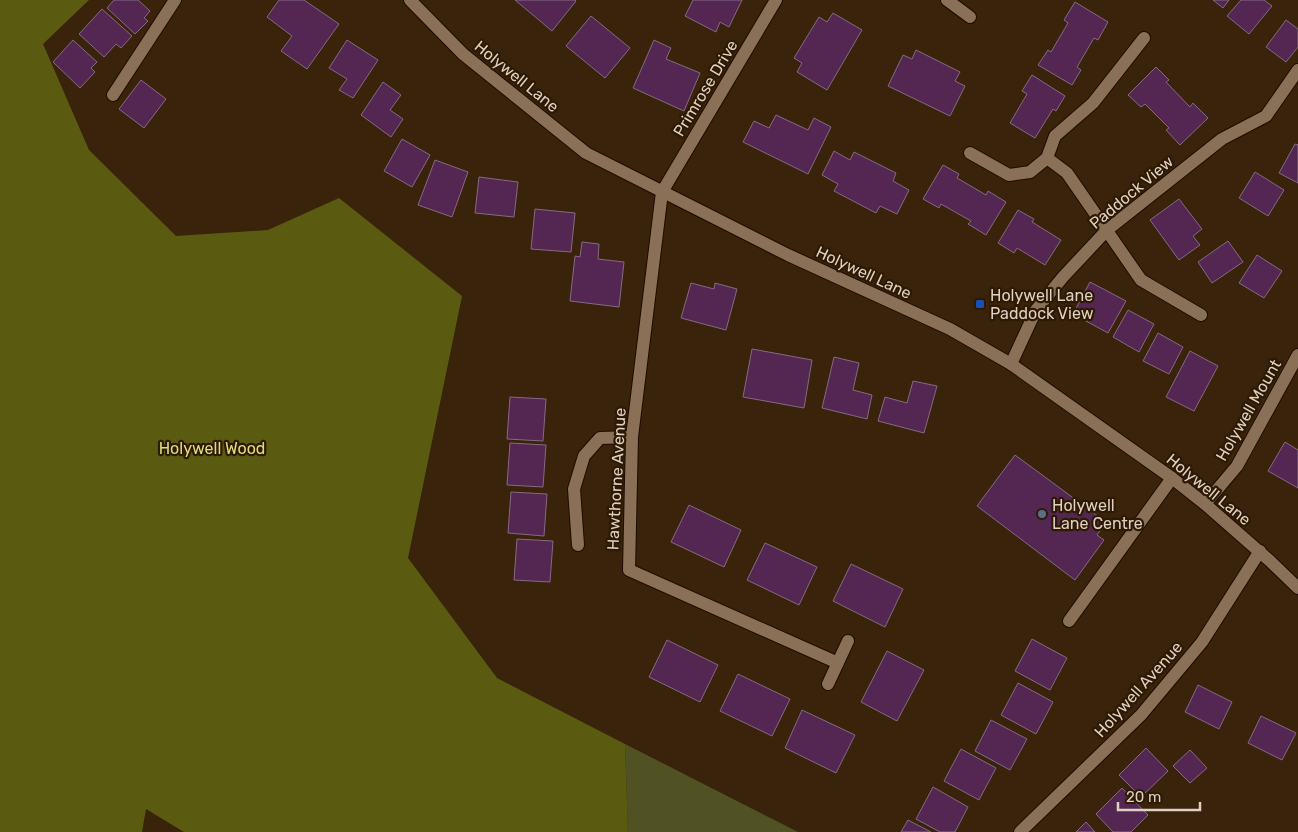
<svg xmlns="http://www.w3.org/2000/svg" width="1298" height="832" font-family="Rubik,sans-serif">
	<style>
		.green { fill: #515224 }
		.forest { fill: #5a5b11 }
		.building { fill: #542752; stroke: #846a83 }
		.lines { fill: none; stroke-linecap: round; stroke-linejoin: round }
		.lane-casing { stroke: #1f0b00; stroke-width: 14 }
		.street-casing { stroke: #1f0b00; stroke-width: 14 }
		.secondary-casing { stroke: #1f0b00; stroke-width: 14 }
		.lane { stroke: #8a7056; stroke-width: 12 }
		.street { stroke: #8a7056; stroke-width: 12 }
		.secondary { stroke: #8a7056; stroke-width: 12 }
		.transit-dot { fill: #1a4fb4; stroke: #2e1902; stroke-width: 2 }
		.service-dot { fill: #5c6f8a; stroke: #2e1902; stroke-width: 2 }
		.labels { text-anchor: middle; stroke-width: 4.5; stroke-linejoin: round; paint-order: stroke }
		.street-label { font-size: 16px; fill: #ded0c2; stroke: #2e1902 }
		.poi-label { font-size: 16px; fill: #ded0c2; stroke: #2e1902; text-anchor: start }
		.park-label { font-size: 16px; fill: #dbde7c; stroke: #2e1902 }
	</style>
	<rect width="100%" height="100%" fill="#39230a"/>
	<path class="green" d="M 625,744 L 798,832 L 628,832 Z"/>
	<path class="forest" d="M 0,0 L 89,0 L 43,44 L 89,150 L 176,236 L 268,230 L 339,198 L 462,296 L 408,558 L 497,678 L 625,744 L 628,832 L 184,832 L 146,809 L 142,832 L 0,832 Z"/>
	<path class="building" d="M 114,0 L 138,0 L 150,11 L 144,18 L 148,21 L 135,34 L 107,8 Z
		M 279,0 L 304,0 L 339,24 L 307,69 L 281,51 L 292,36 L 267,17 Z
		M 515,0 L 575,0 L 576,1 L 552,31 Z
		M 693,0 L 742,0 L 729,27 L 720,22 L 716,32 L 685,16 Z
		M 1213,0 L 1229,0 L 1223,8 Z
		M 1241,0 L 1264,0 L 1272,6 L 1249,34 L 1227,16 Z
		M 1075,2 L 1108,22 L 1098,40 L 1094,38 L 1077,67 L 1081,70 L 1072,85 L 1038,65 L 1048,50 L 1051,52 L 1068,23 L 1064,20 Z
		M 102,9 L 132,36 L 121,48 L 116,44 L 104,57 L 79,34 Z
		M 833,13 L 862,30 L 827,90 L 797,72 L 802,63 L 794,58 L 819,17 L 827,22 Z
		M 591,16 L 630,48 L 605,78 L 566,46 Z
		M 1286,20 L 1298,29 L 1298,47 L 1286,62 L 1266,47 Z
		M 73,40 L 97,62 L 91,68 L 95,72 L 80,88 L 53,62 Z
		M 347,40 L 378,60 L 353,98 L 339,90 L 347,79 L 329,68 Z
		M 654,40 L 671,48 L 666,59 L 700,73 L 684,111 L 633,88 Z
		M 916,50 L 960,72 L 955,81 L 965,86 L 950,116 L 888,86 L 903,55 L 912,59 Z
		M 1156,67 L 1169,80 L 1166,82 L 1190,107 L 1193,103 L 1208,118 L 1180,145 L 1166,130 L 1169,128 L 1145,104 L 1141,107 L 1128,95 Z
		M 1032,75 L 1065,96 L 1056,111 L 1053,109 L 1035,138 L 1010,123 L 1027,94 L 1022,91 Z
		M 141,80 L 166,99 L 144,128 L 119,109 Z
		M 383,82 L 401,95 L 390,110 L 403,119 L 391,137 L 361,115 Z
		M 776,115 L 808,130 L 814,118 L 831,127 L 808,174 L 743,142 L 754,121 L 769,128 Z
		M 402,139 L 430,155 L 412,187 L 384,171 Z
		M 1295,144 L 1298,145 L 1298,183 L 1279,173 Z
		M 834,151 L 850,160 L 854,152 L 896,173 L 893,181 L 909,190 L 897,214 L 880,206 L 876,213 L 834,191 L 838,184 L 822,175 Z
		M 435,160 L 468,172 L 452,217 L 418,205 Z
		M 943,165 L 959,174 L 957,178 L 986,195 L 988,191 L 1006,202 L 986,235 L 968,224 L 971,221 L 941,204 L 939,208 L 923,199 Z
		M 1255,172 L 1284,190 L 1268,216 L 1239,198 Z
		M 479,177 L 518,182 L 514,217 L 475,213 Z
		M 1179,199 L 1202,229 L 1193,236 L 1200,245 L 1179,260 L 1150,220 Z
		M 535,209 L 575,213 L 571,252 L 531,249 Z
		M 1018,210 L 1034,219 L 1032,222 L 1061,240 L 1045,265 L 1017,248 L 1014,253 L 998,243 Z
		M 1228,241 L 1243,262 L 1212,283 L 1198,262 Z
		M 582,242 L 599,244 L 598,259 L 624,262 L 619,307 L 570,301 L 575,256 L 580,257 Z
		M 1257,255 L 1282,271 L 1264,298 L 1239,283 Z
		M 1090,282 L 1126,301 L 1108,333 L 1073,314 Z
		M 691,283 L 714,289 L 715,283 L 737,289 L 726,330 L 681,318 Z
		M 1128,310 L 1154,324 L 1139,352 L 1113,337 Z
		M 1158,333 L 1183,347 L 1169,374 L 1143,361 Z
		M 752,349 L 812,360 L 804,408 L 743,397 Z
		M 1190,351 L 1218,366 L 1194,411 L 1166,397 Z
		M 834,357 L 859,363 L 853,390 L 872,395 L 867,419 L 822,408 Z
		M 913,381 L 937,386 L 924,433 L 878,421 L 885,397 L 907,403 Z
		M 510,397 L 546,399 L 543,441 L 507,439 Z
		M 1285,442 L 1298,450 L 1298,488 L 1268,471 Z
		M 510,443 L 546,445 L 543,487 L 507,485 Z
		M 1015,455 L 1106,522 L 1097,535 L 1104,540 L 1075,580 L 977,506 Z
		M 511,492 L 547,494 L 544,536 L 508,533 Z
		M 689,505 L 741,530 L 724,567 L 671,542 Z
		M 517,539 L 553,541 L 550,582 L 514,580 Z
		M 765,543 L 817,567 L 799,605 L 747,580 Z
		M 851,564 L 903,589 L 885,627 L 833,601 Z
		M 1032,639 L 1067,658 L 1050,690 L 1015,671 Z
		M 667,640 L 718,665 L 700,702 L 649,677 Z
		M 887,651 L 924,670 L 897,721 L 861,702 Z
		M 738,674 L 790,699 L 772,736 L 720,711 Z
		M 1018,683 L 1053,702 L 1036,734 L 1001,715 Z
		M 1198,685 L 1232,702 L 1219,729 L 1185,712 Z
		M 802,710 L 855,735 L 836,773 L 785,748 Z
		M 1261,716 L 1296,733 L 1282,760 L 1248,743 Z
		M 991,720 L 1027,739 L 1010,770 L 975,751 Z
		M 1146,748 L 1168,771 L 1141,797 L 1119,775 Z
		M 961,749 L 996,768 L 979,800 L 944,781 Z
		M 1190,750 L 1207,768 L 1190,783 L 1173,766 Z
		M 933,787 L 968,807 L 955,832 L 940,832 L 916,819 Z
		M 1122,788 L 1148,815 L 1131,832 L 1113,832 L 1096,814 Z
		M 908,820 L 931,832 L 901,832 Z
		M 1086,822 L 1095,832 L 1076,832 Z"/>
	<g class="lines">
		<g class="lane-casing">
			<path id="lane" d="M 1069,621 L 1172,478"/>
		</g>
		<g class="street-casing">
			<path id="street" d="M 776,0 L 662,192 L 632,437 L 629,570 L 838,663
				M 947,0 L 970,17
				M 1144,38 L 1093,103 L 1055,136 L 1047,158 L 1067,173 L 1141,280 L 1201,315
				M 113,95 L 175,0
				M 970,153 L 1009,175 L 1030,172 L 1047,158
				M 1011,364 L 1036,310 L 1063,277 L 1107,230 L 1222,139 L 1266,116 L 1298,70
				M 1205,504 L 1237,466 L 1298,355
				M 578,545 L 574,489 L 584,456 L 600,438 L 632,437
				M 828,684 L 848,641
				M 1020,832 L 1141,715 L 1202,642 L 1260,551"/>
		</g>
		<g class="secondary-casing">
			<path id="secondary" d="M 410,0 L 463,54 L 586,153 L 788,255 L 950,329 L 1011,364 L 1172,478 L 1205,504 L 1270,561 L 1298,588"/>
		</g>
		<use href="#lane" class="lane"/>
		<use href="#street" class="street"/>
		<use href="#secondary" class="secondary"/>
	</g>
	<rect class="transit-dot" x="975" y="299" width="10" height="10" rx="2.5"/>
	<circle class="service-dot" cx="1042" cy="514" r="5"/>
	<g class="labels">
		<g class="street-label">
			<text transform="translate(517 76) rotate(39)" y="6">Holywell Lane</text>
			<text transform="translate(705 88) rotate(-59)" y="6">Primrose Drive</text>
			<text transform="translate(1131 192) rotate(-40)" y="6">Paddock View</text>
			<text transform="translate(864 272) rotate(25)" y="6">Holywell Lane</text>
			<text transform="translate(1248 410) rotate(-60)" y="6">Holywell Mount</text>
			<text transform="translate(616 479) rotate(-87)" y="6">Hawthorne Avenue</text>
			<text transform="translate(1209 489) rotate(39)" y="6">Holywell Lane</text>
			<text transform="translate(1138 689) rotate(-48)" y="6">Holywell Avenue</text>
		</g>
		<g class="poi-label">
			<text x="990" y="301">Holywell Lane<tspan x="990" dy="18">Paddock View</tspan></text>
			<text x="1052" y="511">Holywell<tspan x="1052" dy="18">Lane Centre</tspan></text>
		</g>
		<g class="park-label">
			<text x="212" y="454">Holywell Wood</text>
		</g>
	</g>
	<path d="M1118 802v8h82v-8" fill="none" stroke="#ded0c2" stroke-width="2.5"/>
	<text x="1126" y="802" font-size="15" fill="#ded0c2" stroke="#2e1902" stroke-width="4" paint-order="stroke">20 m</text>
</svg>
